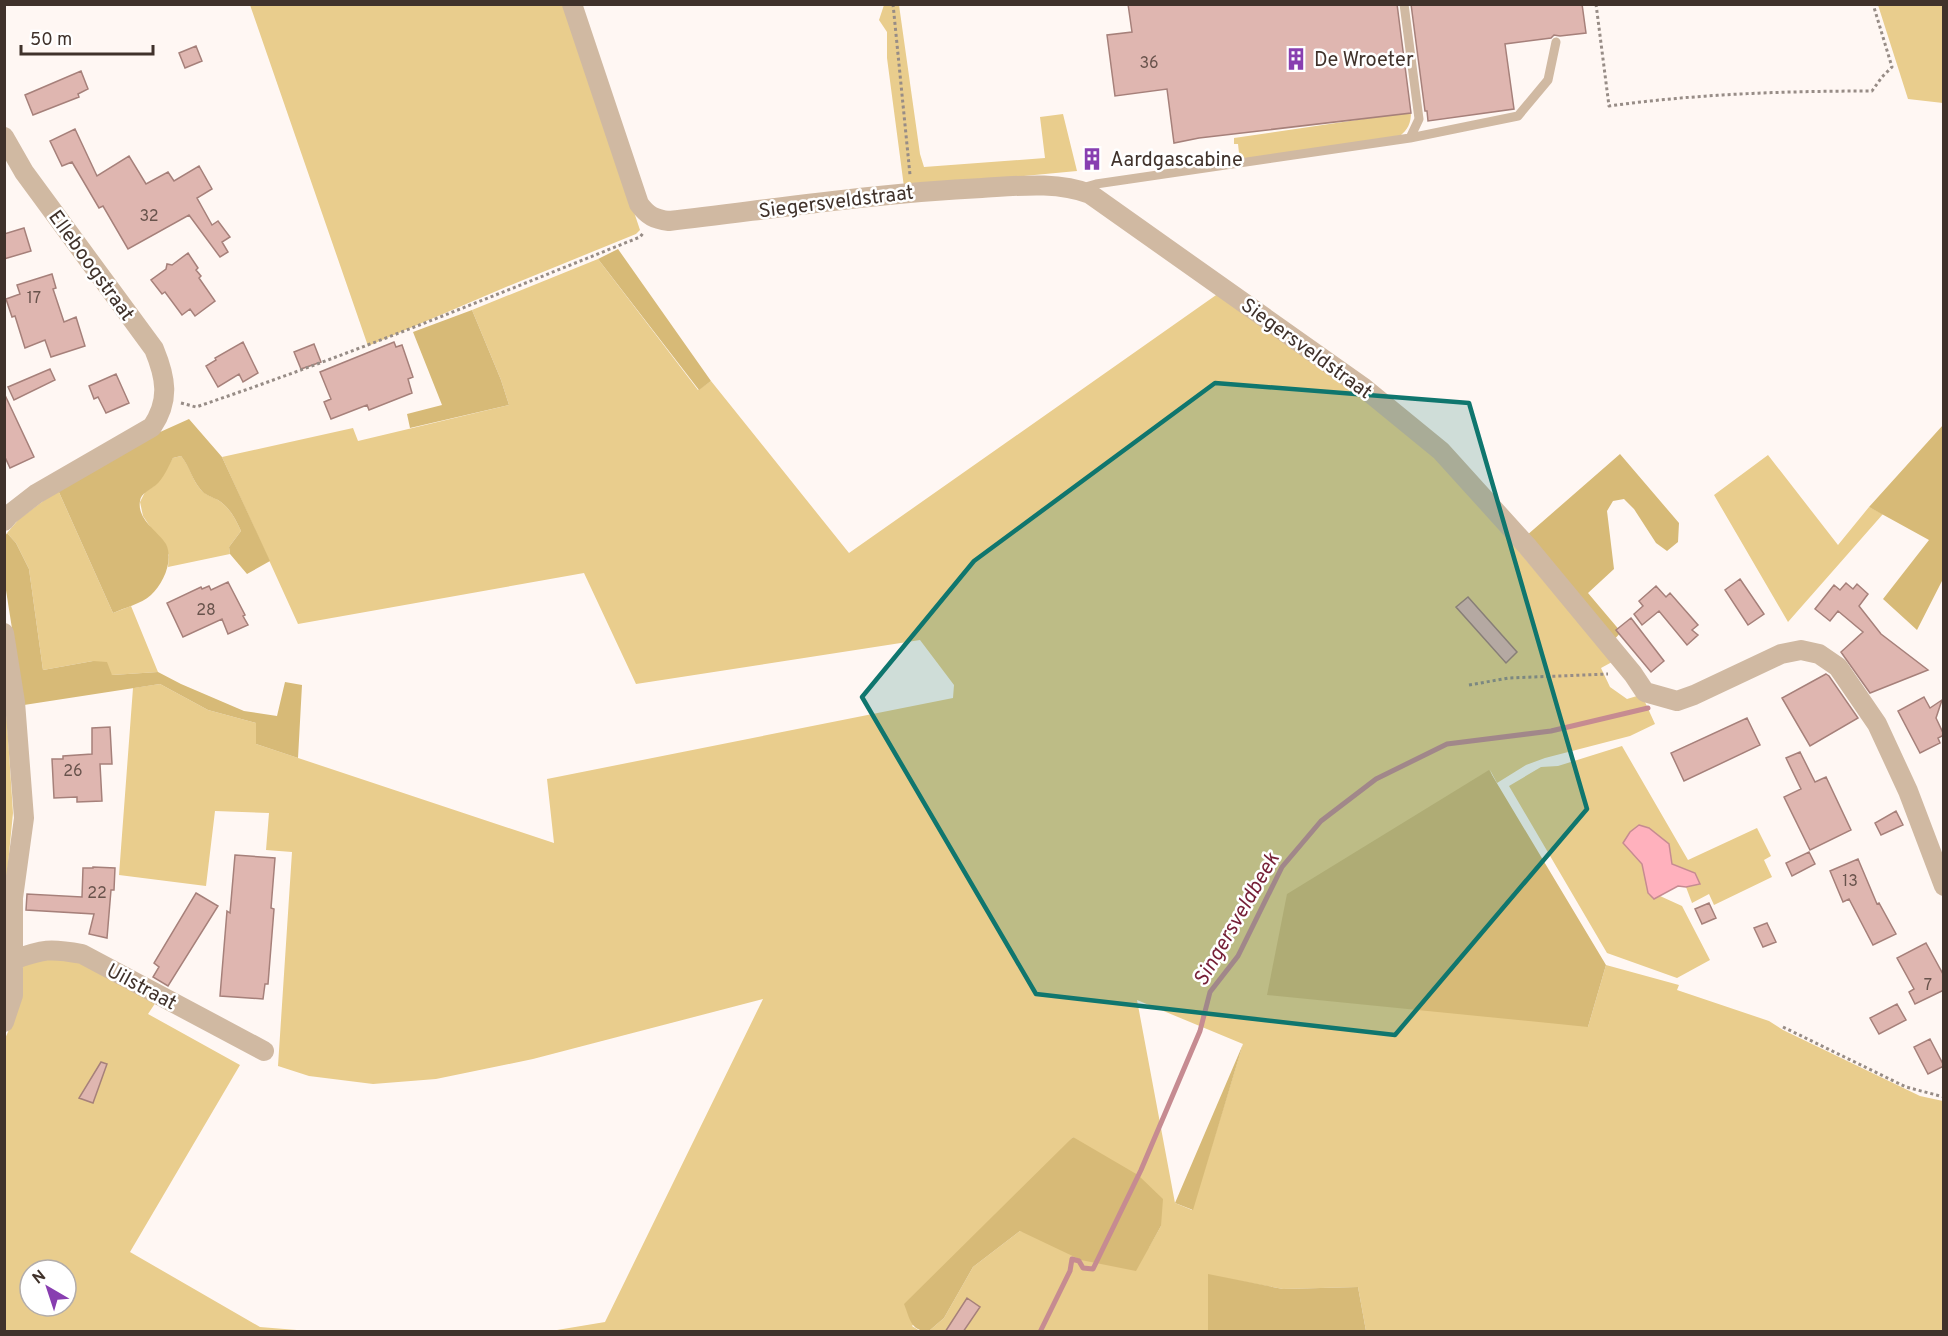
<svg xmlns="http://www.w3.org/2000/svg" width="1948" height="1336" font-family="Overpass,sans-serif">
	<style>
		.green { fill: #e9cd8d; fill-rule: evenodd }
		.forest { fill: #d7ba77 }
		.water { fill: #ffb1bd; stroke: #c68b91; stroke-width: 1.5 }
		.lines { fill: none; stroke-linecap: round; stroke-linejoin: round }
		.stream { stroke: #c68b91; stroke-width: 5 }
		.building { fill: #dfb6b0; stroke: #a6807a; stroke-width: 1.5 }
		.path { stroke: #978c86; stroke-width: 3; stroke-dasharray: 3 3; stroke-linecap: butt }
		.lane { stroke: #d0b9a2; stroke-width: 9 }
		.street { stroke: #d0b9a2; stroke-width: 20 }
		.marked { fill: #0f766e; fill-opacity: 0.2; stroke: #0f766e; stroke-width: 4.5; stroke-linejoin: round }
		.labels { text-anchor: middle; stroke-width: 5; stroke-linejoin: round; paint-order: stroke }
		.number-label { font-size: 16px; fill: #68534c }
		.poi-label { font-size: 20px; fill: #40322b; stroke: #fff; text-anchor: start }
		.street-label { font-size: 20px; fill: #40322b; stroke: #fff }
		.water-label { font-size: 21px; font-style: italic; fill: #761f36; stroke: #fff }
	</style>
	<rect width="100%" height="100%" fill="#fff7f3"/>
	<path class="green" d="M 250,5 L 565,5 L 640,230 L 636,234 L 506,287 L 368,346 Z
		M 884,5 L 899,5 L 920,154 L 924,167 L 1045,158 L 1040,117 L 1063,114 L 1077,171 L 904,187 L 887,58 L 887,32 L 879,20 Z
		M 1878,5 L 1943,5 L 1943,103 L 1908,99 Z
		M 1411,112 C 1411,124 1408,129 1399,137 L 1240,162 L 1238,144 L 1234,144 L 1234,138 Z
		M 598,259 L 698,390 L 711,381 L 849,553 L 1219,293 L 1383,409 L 1454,474 L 1612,662 L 1601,668 L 1610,687 L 1627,699 L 1637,696 L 1645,702 L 1655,724 L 1630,736 L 1545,758 L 1526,765 L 1497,783 L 1490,770 L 1588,1027 L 1606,965 L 1679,985 L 1677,990 L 1769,1021 L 1783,1030 L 1920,1096 L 1943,1101 L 1943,1331 L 1366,1331 L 1358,1287 L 1283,1289 L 1208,1275 L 1208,1331 L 929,1331 L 944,1318 L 973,1267 L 1020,1231 L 1149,1247 L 1161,1226 L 1073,1137 L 912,1326 L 920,1331 L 551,1331 L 605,1322 L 763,999 L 533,1059 L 436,1079 L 373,1084 L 309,1076 L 278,1066 L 292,852 L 266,850 L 269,813 L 215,811 L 206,886 L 119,875 L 133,688 L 160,684 L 208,710 L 256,723 L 256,744 L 554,843 L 547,779 L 953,698 L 954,685 L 920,640 L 636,684 L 584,573 L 298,624 L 222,457 L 353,428 L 358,441 L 509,405 L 501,380 L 472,310 ZM 1137,1000 L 1243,1044 L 1192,1210 L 1175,1203 Z
		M 1768,455 L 1838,545 L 1869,507 L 1883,514 L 1788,622 L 1714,495 Z
		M 181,456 C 190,466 192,480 201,490 C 205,494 212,497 218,500 C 230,508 235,518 241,531 L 229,547 L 230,554 L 168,567 L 169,555 L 143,516 L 140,502 L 145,492 L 154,486 L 173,458 Z
		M 58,490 L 113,613 L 131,606 L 158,672 L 112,675 L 93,661 L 43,670 L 29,569 L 16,543 L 7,533 L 19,519 Z
		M 5,691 L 13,813 L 6,885 L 5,930 Z
		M 1622,746 L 1688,860 L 1757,828 L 1771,856 L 1764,860 L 1772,877 L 1714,905 L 1709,894 L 1692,903 L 1686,887 L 1700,884 L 1695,873 L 1672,864 L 1669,844 L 1649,828 L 1623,843 L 1642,864 L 1653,899 L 1660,896 L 1682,906 L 1710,960 L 1677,978 L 1607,953 L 1509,786 L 1541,767 L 1558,766 Z
		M 45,958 L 84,963 L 156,1002 L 148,1014 L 240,1065 L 130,1252 L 260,1327 L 309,1331 L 5,1331 L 4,1041 L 17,1011 L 23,966 ZM 30,1270 L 66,1270 L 66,1306 L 30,1306 Z"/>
	<path class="forest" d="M 618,249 L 711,381 L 699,390 L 598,259 Z
		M 472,310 L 501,380 L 509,405 L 410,428 L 407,414 L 442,405 L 413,332 Z
		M 189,419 L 222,457 L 270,561 L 247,574 L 230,554 L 229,547 L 241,531 C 235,518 230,508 218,500 C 212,497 205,495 201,490 C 192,480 190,467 181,456 L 173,458 C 168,467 164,478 156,485 C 150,490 141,493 140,501 C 137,520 158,531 166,544 C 174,561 163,584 151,595 C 141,604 124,608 113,613 L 58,490 L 149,437 Z
		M 1943,425 L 1943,579 L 1917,630 L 1883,599 L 1929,540 L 1869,507 Z
		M 1620,454 L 1679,523 L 1678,542 L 1667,551 L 1656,543 L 1634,509 L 1624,499 L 1613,501 L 1607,511 L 1614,569 L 1588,593 L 1621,632 L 1613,641 L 1526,536 Z
		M 7,533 L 16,543 L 29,569 L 43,670 L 93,661 L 107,662 L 112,675 L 158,672 L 181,684 L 244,711 L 277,716 L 285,682 L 302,685 L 298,758 L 256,744 L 256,723 L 208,710 L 160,684 L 24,705 L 5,584 L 4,538 Z
		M 1489,770 L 1606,965 L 1588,1027 L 1267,995 L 1287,894 Z
		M 1243,1044 L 1193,1210 L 1175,1203 Z
		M 1073,1137 L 1138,1175 L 1163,1199 L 1161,1226 L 1136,1271 L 1081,1260 L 1020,1231 L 973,1267 L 944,1318 L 929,1331 C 911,1332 910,1319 904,1304 Z
		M 1208,1274 L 1283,1289 L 1358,1287 L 1366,1331 L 1208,1331 Z"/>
	<path class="water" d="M 1639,825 L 1649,828 L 1669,844 L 1672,864 L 1695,873 L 1700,884 L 1686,887 L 1678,886 L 1654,899 L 1648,893 L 1642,864 L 1623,843 L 1630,832 Z"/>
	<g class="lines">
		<path class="stream" d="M 1040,1332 L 1070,1271 L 1072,1259 L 1079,1261 L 1083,1268 L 1093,1269 L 1141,1170 L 1200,1031 L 1210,992 L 1238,956 L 1282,867 L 1321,821 L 1376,779 L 1447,744 L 1551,731 L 1648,708"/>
	</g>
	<path class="building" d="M 1128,4 L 1397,4 L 1411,113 L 1199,138 L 1174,143 L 1167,89 L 1115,96 L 1107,35 L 1132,32 Z
		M 1411,4 L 1582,4 L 1586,33 L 1560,36 L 1554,35 L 1551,38 L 1505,44 L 1514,109 L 1428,121 L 1427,111 L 1425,111 Z
		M 196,46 L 202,61 L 185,68 L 179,53 Z
		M 81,71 L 88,89 L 78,94 L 79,97 L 33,115 L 25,95 Z
		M 75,129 L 97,176 L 129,156 L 146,184 L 168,172 L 174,181 L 199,166 L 212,189 L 197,198 L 212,225 L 218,221 L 230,237 L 222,242 L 228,252 L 220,257 L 189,215 L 128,249 L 103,206 L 99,208 L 72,162 L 62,166 L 50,141 Z
		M 24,228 L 31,251 L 4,259 L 4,234 Z
		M 188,253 L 198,268 L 196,270 L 201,276 L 199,278 L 215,301 L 195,316 L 190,309 L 182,315 L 165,292 L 162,294 L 151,280 L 166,269 L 167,264 L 172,265 Z
		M 52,274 L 56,288 L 53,289 L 64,322 L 76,317 L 85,346 L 51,357 L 45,340 L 25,348 L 15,316 L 12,317 L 6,299 L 20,294 L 17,285 Z
		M 243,342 L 258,373 L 243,382 L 239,374 L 218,387 L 206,366 L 216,360 L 215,358 Z
		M 394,342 L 396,347 L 402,345 L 413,377 L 408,379 L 412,393 L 369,410 L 367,405 L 331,419 L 324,402 L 331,399 L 320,372 Z
		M 314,344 L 321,362 L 301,369 L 294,352 Z
		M 50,369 L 55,380 L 14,400 L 8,387 Z
		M 116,374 L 129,403 L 106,413 L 98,397 L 94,399 L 89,386 Z
		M 4,393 L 34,457 L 10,468 L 4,455 Z
		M 1740,579 L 1764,614 L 1748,625 L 1725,590 Z
		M 228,582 L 245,615 L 243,616 L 248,625 L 228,634 L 222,619 L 183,637 L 167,603 L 201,587 L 202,589 L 209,586 L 211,590 Z
		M 1846,583 L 1853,589 L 1857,584 L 1868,594 L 1859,606 L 1881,634 L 1928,670 L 1870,693 L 1841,652 L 1863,632 L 1838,611 L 1830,621 L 1815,609 L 1834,585 L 1840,590 Z
		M 1656,586 L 1666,597 L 1670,593 L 1698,625 L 1692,630 L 1698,635 L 1687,645 L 1659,611 L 1642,625 L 1634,614 L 1643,606 L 1639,601 Z
		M 1468,597 L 1517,652 L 1506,663 L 1456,607 Z
		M 1631,618 L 1664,661 L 1651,672 L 1616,630 Z
		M 1826,674 L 1829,676 L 1858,718 L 1810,746 L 1782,698 Z
		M 1924,697 L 1930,708 L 1942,700 L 1936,718 L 1944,735 L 1938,738 L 1940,743 L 1920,753 L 1898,711 Z
		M 1747,718 L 1760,745 L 1684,781 L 1671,753 Z
		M 110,727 L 112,764 L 100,764 L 102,801 L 77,802 L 77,797 L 54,798 L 52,759 L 63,759 L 63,756 L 92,754 L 92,728 Z
		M 1800,752 L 1815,782 L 1826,777 L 1851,830 L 1810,850 L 1784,797 L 1801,789 L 1786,758 Z
		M 1896,811 L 1903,825 L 1881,835 L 1875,823 Z
		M 1809,852 L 1815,864 L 1792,876 L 1786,863 Z
		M 235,855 L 275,858 L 271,908 L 274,909 L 268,984 L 265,984 L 263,999 L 220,996 L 227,911 L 230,913 Z
		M 1858,859 L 1877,904 L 1879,903 L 1896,934 L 1873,945 L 1849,899 L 1843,902 L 1830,871 Z
		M 93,867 L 115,868 L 114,890 L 111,890 L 107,938 L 89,934 L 94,914 L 26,910 L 27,894 L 82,897 L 83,868 L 93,868 Z
		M 196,893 L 218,906 L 168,986 L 153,977 L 159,967 L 154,963 Z
		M 1709,903 L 1716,918 L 1702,924 L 1695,909 Z
		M 1767,923 L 1776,942 L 1763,947 L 1754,928 Z
		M 1926,943 L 1944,976 L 1944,990 L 1915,1004 L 1909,992 L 1914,989 L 1897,958 Z
		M 1897,1004 L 1906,1020 L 1879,1034 L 1870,1018 Z
		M 1930,1039 L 1944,1066 L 1928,1074 L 1914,1047 Z
		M 101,1062 L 107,1064 L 93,1103 L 79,1098 Z
		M 967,1298 L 980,1307 L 963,1332 L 945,1332 Z"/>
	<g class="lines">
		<path class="path" d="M 893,4 L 910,175
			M 1596,4 L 1609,106 C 1696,94 1784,91 1872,91 L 1882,77 L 1892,67 L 1873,4
			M 181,403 L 196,407 C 347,356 493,296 640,237 L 644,232
			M 1469,685 L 1509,678 L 1608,674
			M 1783,1027 L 1906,1087 L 1944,1097"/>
		<path class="lane" d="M 1404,4 L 1419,119 L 1410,138
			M 1082,188 L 1096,184 L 1410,138 L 1518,116 L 1548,80 L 1556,42"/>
		<path class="street" d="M 572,4 L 639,204 C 648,216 654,219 669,221 C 773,209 877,193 982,188 C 1017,186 1057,181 1090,194 L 1364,388 L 1441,451 L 1527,546 L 1633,674 L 1645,692 L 1677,701 L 1694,695 L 1781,654 L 1801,650 L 1819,654 L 1838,667 L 1877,724 L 1908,791 L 1944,886
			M 4,137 L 24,172 L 154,349 C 166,378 170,400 152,427 L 36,494 L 9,515 L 4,521
			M 4,633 L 15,702 L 24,818 L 13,898 L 13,995 L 4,1022
			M 13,960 C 43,949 50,948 82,954 L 264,1051"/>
	</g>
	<path class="marked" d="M 1215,383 L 1469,403 L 1587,809 L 1395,1035 L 1036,994 L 862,697 L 974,561 Z"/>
	<defs>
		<g id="building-bare" transform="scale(1.8)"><path d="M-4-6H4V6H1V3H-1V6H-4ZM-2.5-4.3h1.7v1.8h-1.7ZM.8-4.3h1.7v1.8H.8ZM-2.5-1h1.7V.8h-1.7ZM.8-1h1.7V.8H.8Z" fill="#883eb0" stroke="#fff" stroke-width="2.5" paint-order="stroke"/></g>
	</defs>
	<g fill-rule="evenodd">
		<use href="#building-bare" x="1296" y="59"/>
		<use href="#building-bare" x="1092" y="159"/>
	</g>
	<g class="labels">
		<g class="number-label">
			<text x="1149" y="68">36</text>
			<text x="149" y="221">32</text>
			<text x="34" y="303">17</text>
			<text x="206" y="615">28</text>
			<text x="73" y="776">26</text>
			<text x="1850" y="886">13</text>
			<text x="97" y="898">22</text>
			<text x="1928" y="990">7</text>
		</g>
		<g class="poi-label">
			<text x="1314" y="66">De Wroeter</text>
			<text x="1110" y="166">Aardgascabine</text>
		</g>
		<g class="street-label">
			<text transform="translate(836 201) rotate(-7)" y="7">Siegersveldstraat</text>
			<text transform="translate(92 265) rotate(54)" y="7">Elleboogstraat</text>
			<text transform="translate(1307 348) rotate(36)" y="7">Siegersveldstraat</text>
			<text transform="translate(142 986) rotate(28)" y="7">Uilstraat</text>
		</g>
		<g class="water-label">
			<text transform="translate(1236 919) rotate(-60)" y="7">Singersveldbeek</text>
		</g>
	</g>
	<rect width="1948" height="1336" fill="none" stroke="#40322b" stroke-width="12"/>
	<g transform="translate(48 1288) rotate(321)"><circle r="28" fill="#ffffff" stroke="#b3adaa" stroke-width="1.5"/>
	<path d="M0-4.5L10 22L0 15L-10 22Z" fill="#883eb0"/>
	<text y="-9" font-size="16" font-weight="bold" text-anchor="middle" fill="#40322b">N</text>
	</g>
	<path d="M21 45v9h132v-9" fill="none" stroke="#40322b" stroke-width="3"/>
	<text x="30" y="45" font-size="18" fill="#40322b" stroke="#ffffff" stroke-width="4.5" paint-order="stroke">50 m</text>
</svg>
